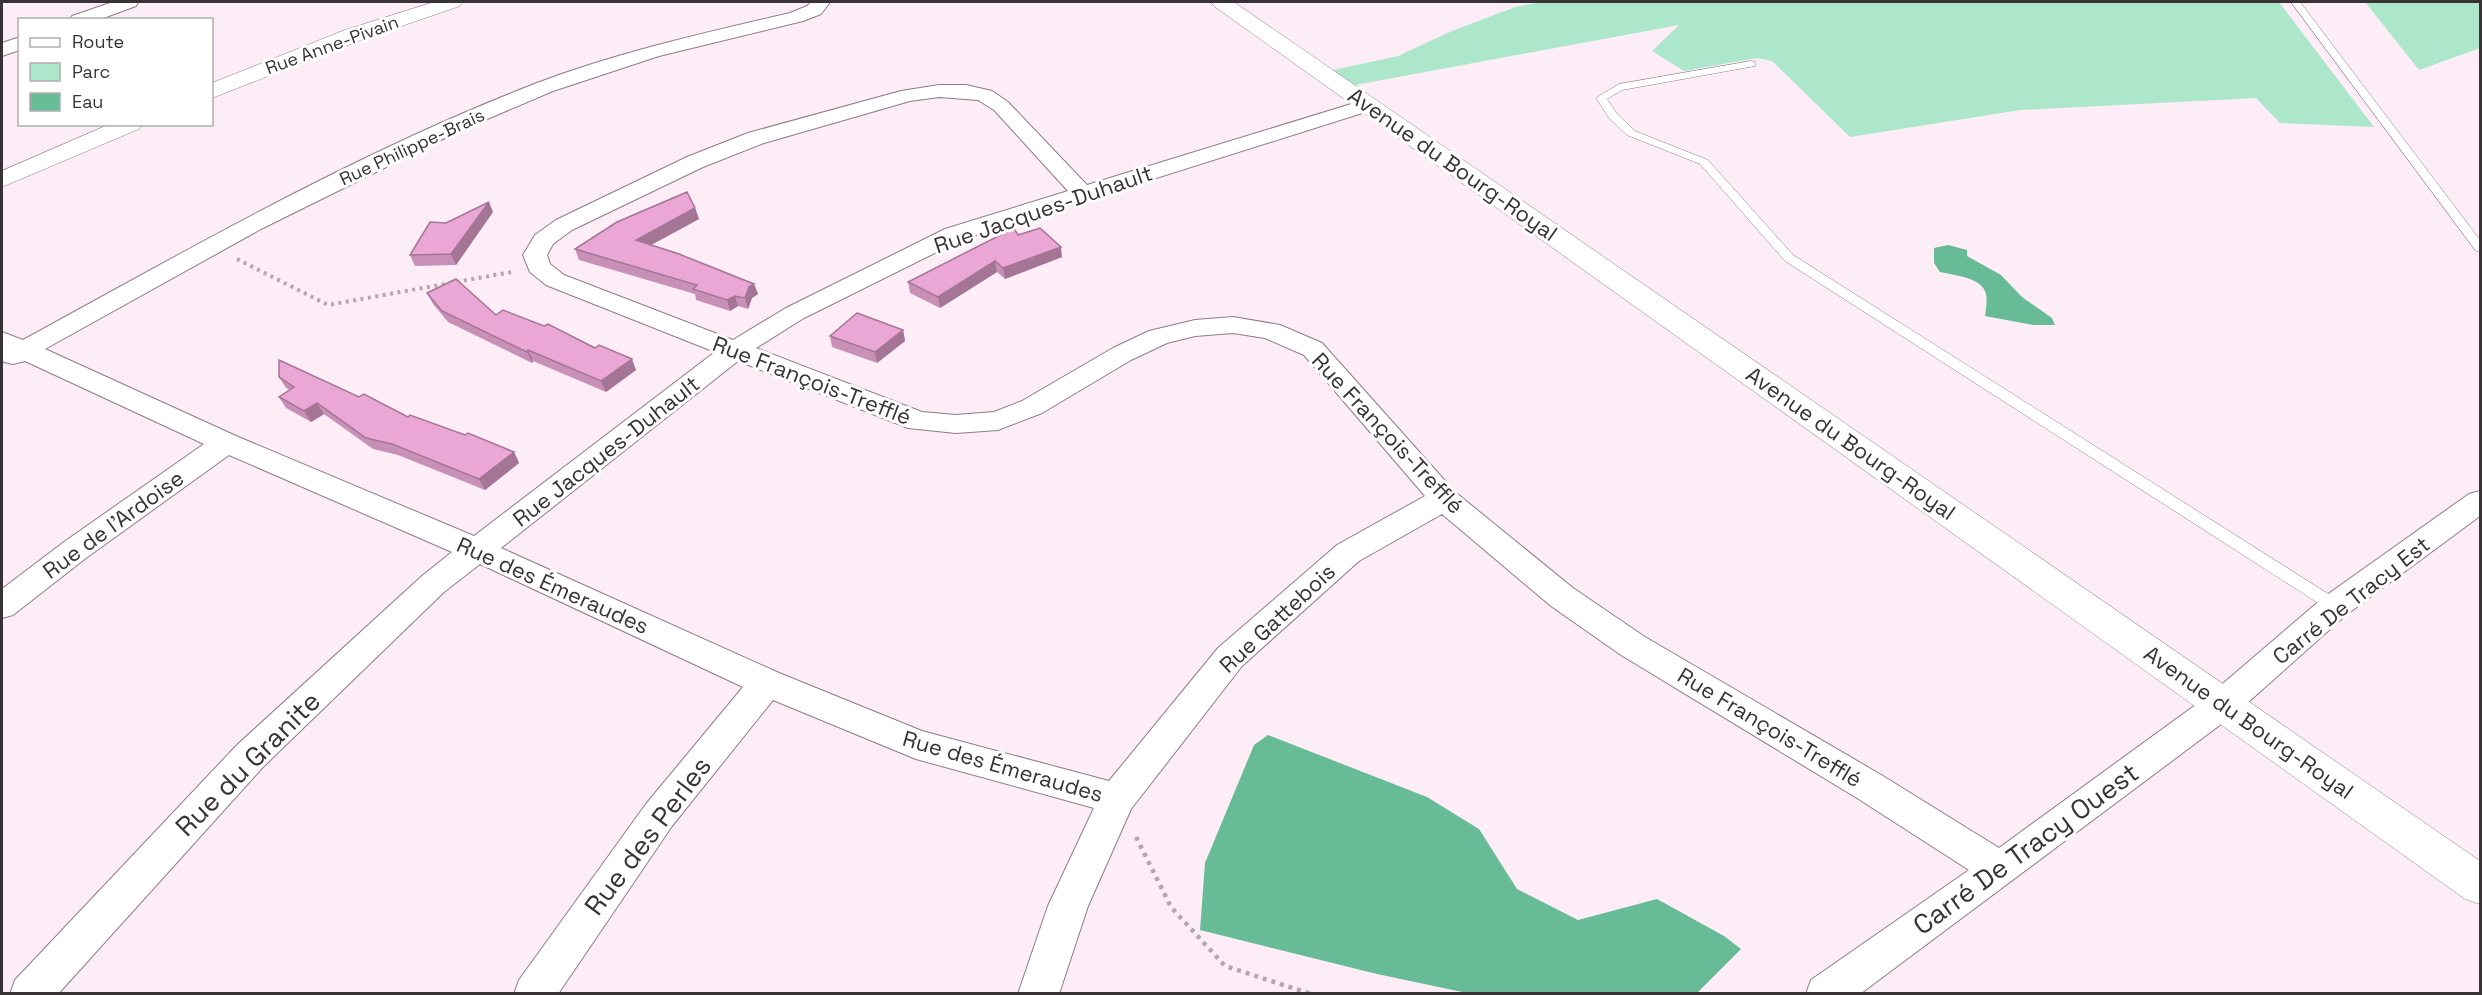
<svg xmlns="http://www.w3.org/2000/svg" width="2482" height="995" font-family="'Space Grotesk',sans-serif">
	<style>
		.green { fill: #ade7cb }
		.water { fill: #68bb97 }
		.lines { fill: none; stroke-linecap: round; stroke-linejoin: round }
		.service-casing { stroke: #8e7c88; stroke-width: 1 }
		.minor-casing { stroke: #8e7c88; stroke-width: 2 }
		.tertiary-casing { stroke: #8e7c88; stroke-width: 1 }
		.path-far1 { stroke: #b4a8b0; stroke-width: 4; stroke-dasharray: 3 4.5; stroke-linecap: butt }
		.path { stroke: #b4a8b0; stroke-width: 4.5; stroke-dasharray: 4 5; stroke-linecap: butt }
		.service { fill: #fff; fill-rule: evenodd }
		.minor { fill: #fff; fill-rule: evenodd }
		.tertiary { fill: #fff; fill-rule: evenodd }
		.wall { fill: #c990b7 }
		.shaded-wall { fill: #a47595 }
		.building { fill: #eaa7d5; stroke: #a47595; stroke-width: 1.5 }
		.labels { text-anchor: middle; stroke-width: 6; stroke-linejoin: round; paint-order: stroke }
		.far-street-label { font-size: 18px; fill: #393237; stroke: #fff }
		.street-label { font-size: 22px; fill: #393237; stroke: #fff }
		.near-street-label { font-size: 27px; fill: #393237; stroke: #fff }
	</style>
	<rect width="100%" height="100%" fill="#fdedf7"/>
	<path class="green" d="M 1541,2 L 2279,2 L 2374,127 L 2280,123 L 2256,98 L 2020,110 L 1850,137 L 1772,61 L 1757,58 L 1684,71 L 1652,51 L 1679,25 L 1350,86 L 1333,70 L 1398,56 L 1452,31 L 1515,7 Z
		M 2365,2 L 2480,2 L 2480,48 L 2419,70 Z"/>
	<path class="water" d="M 1948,245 L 1967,250 L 1967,256 L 2001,275 L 2022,297 L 2052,318 L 2055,325 L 2033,325 L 1985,316 C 1986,309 1988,297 1985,291 C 1979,277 1953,275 1940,272 L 1934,263 L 1934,248 Z
		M 1268,735 L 1427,797 L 1479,829 L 1517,889 L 1578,920 L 1657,899 L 1724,936 L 1741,949 L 1697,993 L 1467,993 L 1377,974 L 1200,930 L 1205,863 L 1254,745 Z"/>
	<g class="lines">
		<g class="service-casing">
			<path id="service" d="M 2291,2 L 2300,2 L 2480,240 L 2480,252 L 2476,251 Z
				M 1751,61 L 1755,62 L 1755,66 L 1622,90 L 1607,99 L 1617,114 L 1635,131 L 1708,160 L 1793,255 L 2341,602 L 2343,606 L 2341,610 L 2329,610 L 1785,261 L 1700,164 L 1627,135 L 1609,118 L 1596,98 L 1619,84 Z"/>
		</g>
		<g class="minor-casing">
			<path id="minor" d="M 113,2 L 138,2 L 136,6 L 98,20 L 70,20 L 72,16 Z
				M 811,2 L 830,2 L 821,14 L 803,21 L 659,56 L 553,91 L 457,132 L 261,229 L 45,349 L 236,436 L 474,536 L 715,352 L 546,285 L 530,272 L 523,255 L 535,235 L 556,220 L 687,157 L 748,133 L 901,91 L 939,85 L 966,85 L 992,91 L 1008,102 L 1087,185 L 1361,101 L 1368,99 L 1375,101 L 1379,105 L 1375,109 L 963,239 L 804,318 L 756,348 L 922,412 L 956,415 L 994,412 L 1022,401 L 1113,348 L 1149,331 L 1195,320 L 1233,317 L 1280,325 L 1322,343 L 1455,492 L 1573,588 L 1645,637 L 1883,776 L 1999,848 L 2212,693 L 2324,597 L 2469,494 L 2480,491 L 2480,516 L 2346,615 L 2236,713 L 1860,994 L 1806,994 L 1811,980 L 1969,870 L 1857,798 L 1621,655 L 1551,606 L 1442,514 L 1359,561 L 1242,666 L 1131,809 L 1088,906 L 1059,994 L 1018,994 L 1048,906 L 1094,808 L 916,759 L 773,700 L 672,826 L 558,994 L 514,994 L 519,980 L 646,804 L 743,687 L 480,564 L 444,592 L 263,767 L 58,994 L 10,994 L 15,980 L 237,745 L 422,576 L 452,552 L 229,455 L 86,558 L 13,615 L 2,618 L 2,589 L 64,542 L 204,444 L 25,361 L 13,364 L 4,362 L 2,359 L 2,332 L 23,340 C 191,248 358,152 537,83 C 619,52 705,33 790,13 L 807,6 ZM 939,97 L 978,100 L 994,110 L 1068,191 L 945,229 L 786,308 L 733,340 L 564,275 L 550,264 L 547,255 L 553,244 L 572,230 L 703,167 L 764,143 L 910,101 ZM 1233,333 L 1265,338 L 1304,355 L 1425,496 L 1337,545 L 1218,648 L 1109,781 L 922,731 L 779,673 L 501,548 L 738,361 L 908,428 L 956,433 L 998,430 L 1042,413 L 1131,360 L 1167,343 L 1195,336 Z
				M 20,37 L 20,50 L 2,56 L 2,43 Z"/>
		</g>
		<g class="tertiary-casing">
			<path id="tertiary" d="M 434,2 L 463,2 L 460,6 L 361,40 L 212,98 L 212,83 L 345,30 Z
				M 1211,2 L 1234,2 L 2480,861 L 2480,904 L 2465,899 L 1214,6 Z
				M 110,124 L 143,124 L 139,129 L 2,187 L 2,171 Z"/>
		</g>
		<path class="path-far1" d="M 237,259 L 328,305 L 512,272"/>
		<path class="path" d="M 1136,837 L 1171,907 L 1225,966 L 1311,994"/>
		<use href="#service" class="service"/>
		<use href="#minor" class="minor"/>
		<use href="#tertiary" class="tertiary"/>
	</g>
	<path class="wall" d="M 695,208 L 699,219 L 651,245 L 754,284 L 758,294 L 752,298 L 748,309 L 738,306 L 730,311 L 696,300 L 695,294 L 579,260 L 575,249 Z
		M 493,212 L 456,265 L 415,266 L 410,255 L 446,223 Z
		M 1018,235 L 1062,257 L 1005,279 L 997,272 L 940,308 L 910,293 L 908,282 Z
		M 427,293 L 496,315 L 544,326 L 636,370 L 606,392 L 533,361 L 532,363 L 448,322 L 433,304 Z
		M 903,330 L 905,341 L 877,363 L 832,347 L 830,336 Z
		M 279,377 L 359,397 L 408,417 L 514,452 L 519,463 L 485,490 L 398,455 L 373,449 L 324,414 L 311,422 L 286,408 L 279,397 L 290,390 L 286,388 Z"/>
	<path class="shaded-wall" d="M 489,202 L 493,212 L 456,265 L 451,254 Z
		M 695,208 L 699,219 L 640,251 L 636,240 Z
		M 1061,247 L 1062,257 L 1005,279 L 1003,268 Z
		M 995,261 L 997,272 L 940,308 L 938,297 Z
		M 754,284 L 758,294 L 752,298 L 748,309 L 745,298 L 749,287 Z
		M 735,296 L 738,306 L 730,311 L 727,300 Z
		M 903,330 L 905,341 L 877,363 L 875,352 Z
		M 528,350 L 533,361 L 532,363 L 527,352 Z
		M 632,359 L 636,370 L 606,392 L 601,381 Z
		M 317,403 L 324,414 L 311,422 L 304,411 Z
		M 514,452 L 519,463 L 485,490 L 479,479 Z"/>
	<path class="building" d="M 687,192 L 695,208 L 636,240 L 679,254 L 754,284 L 749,287 L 745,298 L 735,296 L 727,300 L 693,289 L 697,285 L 575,249 L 617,222 Z
		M 489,202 L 451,254 L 410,255 L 430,222 L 446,223 Z
		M 1014,228 L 1018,235 L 1040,228 L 1061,247 L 1003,268 L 995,261 L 938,297 L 908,282 Z
		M 456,279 L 496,315 L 503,310 L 544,326 L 548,324 L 595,348 L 599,345 L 632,359 L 601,381 L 528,350 L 527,352 L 442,311 L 427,293 Z
		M 857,313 L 903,330 L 875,352 L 830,336 Z
		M 279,360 L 359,397 L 364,394 L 408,417 L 410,415 L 465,435 L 468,433 L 514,452 L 479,479 L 392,444 L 366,438 L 317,403 L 304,411 L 279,397 L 294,387 L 279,377 Z"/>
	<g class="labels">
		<g class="far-street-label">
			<text transform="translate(332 45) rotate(-20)" y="6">Rue Anne-Pivain</text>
			<text transform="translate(412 147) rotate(-25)" y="6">Rue Philippe-Brais</text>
		</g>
		<g class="street-label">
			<text transform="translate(1453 164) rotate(35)" y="8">Avenue du Bourg-Royal</text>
			<text transform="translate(1043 209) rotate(-19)" y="8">Rue Jacques-Duhault</text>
			<text transform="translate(812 380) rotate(21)" y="8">Rue François-Trefflé</text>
			<text transform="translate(1388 433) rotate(47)" y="8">Rue François-Trefflé</text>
			<text transform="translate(1851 443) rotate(35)" y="8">Avenue du Bourg-Royal</text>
			<text transform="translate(606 451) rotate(-38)" y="8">Rue Jacques-Duhault</text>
			<text transform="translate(113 524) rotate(-36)" y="8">Rue de l'Ardoise</text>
			<text transform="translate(553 585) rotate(24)" y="8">Rue des Émeraudes</text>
			<text transform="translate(2351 600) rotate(-38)" y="8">Carré De Tracy Est</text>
			<text transform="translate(1277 618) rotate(-43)" y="8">Rue Gattebois</text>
			<text transform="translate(2249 722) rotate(35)" y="8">Avenue du Bourg-Royal</text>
			<text transform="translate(1770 727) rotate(31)" y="8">Rue François-Trefflé</text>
			<text transform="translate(1003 766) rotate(16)" y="8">Rue des Émeraudes</text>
		</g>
		<g class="near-street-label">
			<text transform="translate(248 764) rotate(-45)" y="9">Rue du Granite</text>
			<text transform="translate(648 836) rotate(-53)" y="9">Rue des Perles</text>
			<text transform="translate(2026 849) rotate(-36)" y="9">Carré De Tracy Ouest</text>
		</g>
	</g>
	<rect width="2482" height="995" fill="none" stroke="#393237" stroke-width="6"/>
	<rect x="18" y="18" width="195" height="108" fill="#ffffff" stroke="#b0adaf" stroke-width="1.5"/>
	<rect x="30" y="38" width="30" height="9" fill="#ffffff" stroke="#b0adaf" stroke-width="1.5"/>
	<text x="72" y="48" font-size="18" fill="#393237">Route</text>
	<rect x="30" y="63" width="30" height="18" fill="#ade7cb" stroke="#b0adaf" stroke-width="1.5"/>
	<text x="72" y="78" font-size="18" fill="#393237">Parc</text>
	<rect x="30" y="93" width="30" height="18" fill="#68bb97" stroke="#b0adaf" stroke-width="1.5"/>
	<text x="72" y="108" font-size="18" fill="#393237">Eau</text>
</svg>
